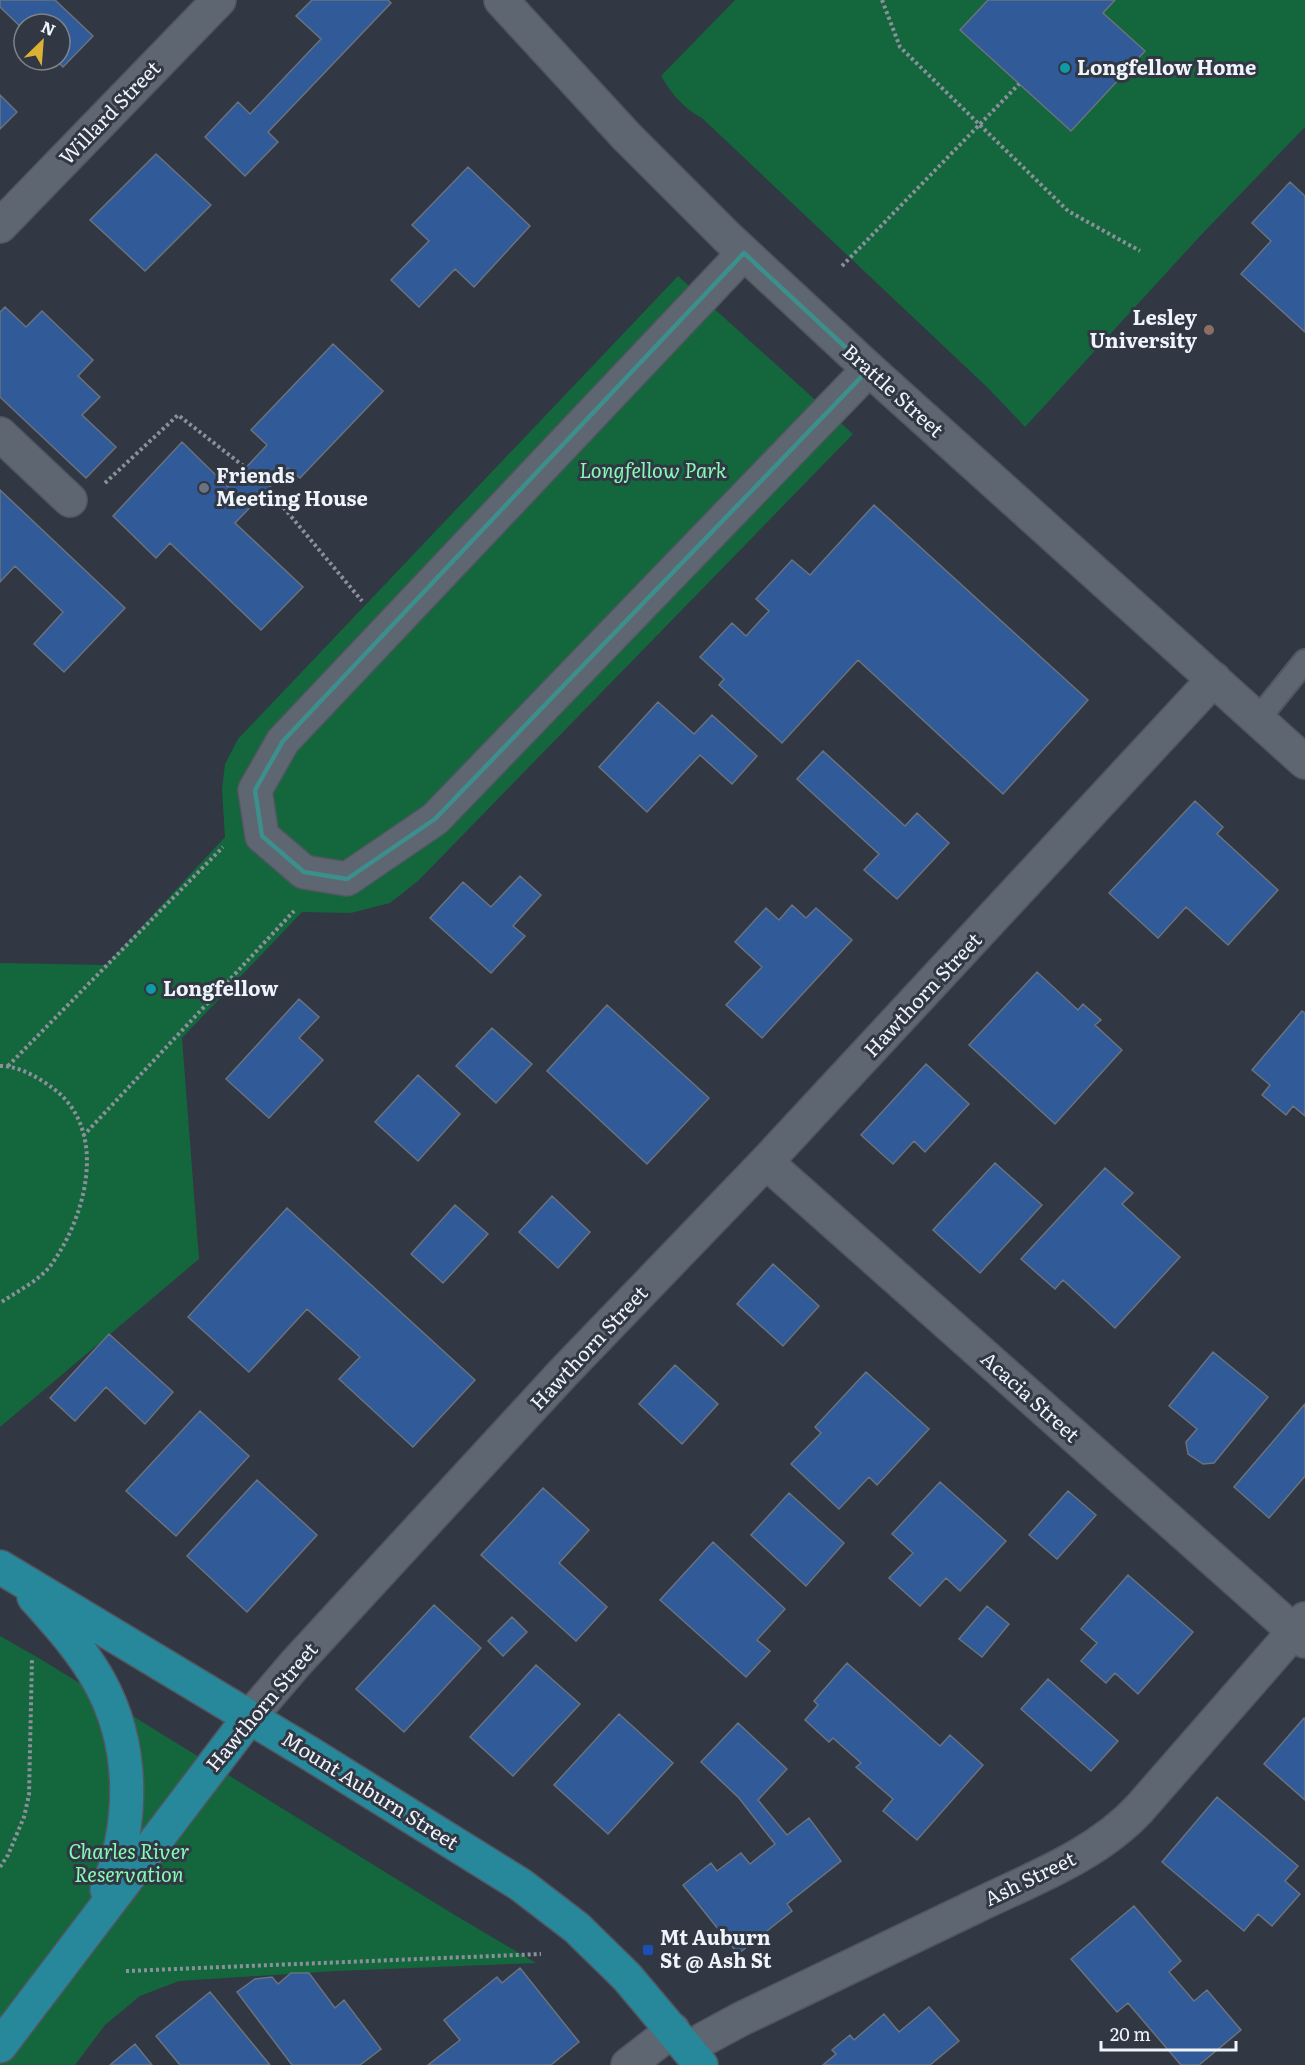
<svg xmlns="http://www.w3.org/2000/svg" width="1305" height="2065" font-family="Literata,serif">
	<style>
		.green { fill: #14663d }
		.building { fill: #305a98; stroke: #6a727e; stroke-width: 1.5 }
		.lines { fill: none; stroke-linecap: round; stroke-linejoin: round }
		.service-casing { stroke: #515660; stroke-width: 26 }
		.minor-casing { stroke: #515660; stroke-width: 36 }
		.secondary-casing { stroke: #515660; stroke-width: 36 }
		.primary-casing { stroke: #515660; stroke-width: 36 }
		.path { stroke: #8b919a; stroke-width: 4; stroke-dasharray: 3 3; stroke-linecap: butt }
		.service { stroke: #5e6672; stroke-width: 22 }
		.minor { stroke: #5e6672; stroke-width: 33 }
		.secondary { stroke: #5e6672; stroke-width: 33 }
		.primary { stroke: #26889a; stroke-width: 33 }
		.marked { fill: none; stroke: #3c8f8a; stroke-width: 4.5; stroke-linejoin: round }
		.culture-dot { fill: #0f9aa8; stroke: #313843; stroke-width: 2 }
		.education-dot { fill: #8d6e63; stroke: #313843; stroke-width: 2 }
		.worship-dot { fill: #6b7280; stroke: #313843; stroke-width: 2 }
		.transit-dot { fill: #1a4fb4; stroke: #313843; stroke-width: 2 }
		.labels { text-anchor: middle; stroke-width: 6; stroke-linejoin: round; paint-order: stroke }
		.poi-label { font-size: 20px; font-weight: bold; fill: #eff4fb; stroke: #313843; text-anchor: start }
		.street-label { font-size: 20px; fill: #eff4fb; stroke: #313843 }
		.park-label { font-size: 20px; font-style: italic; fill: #87fab6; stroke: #313843 }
	</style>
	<rect width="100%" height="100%" fill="#313843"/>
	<path class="green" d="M 735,0 L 1305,0 L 1305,127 L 1202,234 L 1025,427 L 988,388 L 702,118 C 684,109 671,93 661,76 Z
		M 678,276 L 853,434 L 418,881 L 390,903 L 351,913 L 302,912 L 182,1038 L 199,1259 L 0,1427 L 0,963 L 106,965 L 225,837 L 222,789 L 225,764 L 238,739 Z
		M 0,1636 L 42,1660 L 453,1914 L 536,1963 L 336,1971 L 179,1981 L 140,1996 L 105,2025 L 75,2065 L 0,2065 Z"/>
	<path class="building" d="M 0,0 L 55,0 L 93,36 L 63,67 L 56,60 L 60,60 L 60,24 L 24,24 L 24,30 L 0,7 Z
		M 312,0 L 388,0 L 391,3 L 268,132 L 278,142 L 245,176 L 205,137 L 238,102 L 250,114 L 321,39 L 296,16 Z
		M 988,0 L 1115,0 L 1103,13 L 1145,51 L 1071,131 L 960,30 Z
		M 0,95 L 17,112 L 0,129 Z
		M 156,154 L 211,205 L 145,271 L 90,220 Z
		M 468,167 L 530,226 L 474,287 L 455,269 L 419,307 L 391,280 L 429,241 L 412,225 Z
		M 1290,182 L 1305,196 L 1305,332 L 1241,274 L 1271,241 L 1252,223 Z
		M 5,307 L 26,327 L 42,311 L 93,360 L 78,376 L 100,397 L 82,415 L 116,447 L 86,478 L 0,397 L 0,312 Z
		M 333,344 L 383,391 L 300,478 L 288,468 L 235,523 L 303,587 L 261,630 L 170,543 L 156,558 L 113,516 L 182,442 L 228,487 L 267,445 L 251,430 Z
		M 0,490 L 125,608 L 64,672 L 34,644 L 63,612 L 15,566 L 0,582 Z
		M 874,505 L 1088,700 L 1003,794 L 858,660 L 782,743 L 719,685 L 724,679 L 700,657 L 732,623 L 746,636 L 769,611 L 756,599 L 792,560 L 810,575 Z
		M 658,702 L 694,734 L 712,715 L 757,756 L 732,784 L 700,755 L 647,812 L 599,767 Z
		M 823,751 L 905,826 L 917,813 L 949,843 L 897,899 L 864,870 L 879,854 L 797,779 Z
		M 1195,801 L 1223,827 L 1217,834 L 1278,890 L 1228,945 L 1186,907 L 1158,938 L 1109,893 Z
		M 520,876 L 541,895 L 513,926 L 525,936 L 491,973 L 430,918 L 463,882 L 491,907 Z
		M 792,905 L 806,918 L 816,908 L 852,940 L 762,1038 L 726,1005 L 762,967 L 735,942 L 766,908 L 779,920 Z
		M 1037,972 L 1078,1010 L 1083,1004 L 1101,1020 L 1095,1025 L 1122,1050 L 1055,1124 L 969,1045 Z
		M 299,999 L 319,1017 L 299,1038 L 323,1060 L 269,1118 L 226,1079 Z
		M 607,1005 L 709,1098 L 647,1164 L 547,1071 Z
		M 1302,1011 L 1305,1013 L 1305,1116 L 1293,1106 L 1286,1115 L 1262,1095 L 1270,1085 L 1252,1070 Z
		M 492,1028 L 532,1064 L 496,1103 L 456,1066 Z
		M 926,1064 L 969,1104 L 925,1152 L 914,1141 L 893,1164 L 861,1135 Z
		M 418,1075 L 460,1114 L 418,1161 L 375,1122 Z
		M 995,1163 L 1042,1205 L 980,1273 L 933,1230 Z
		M 1105,1168 L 1133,1193 L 1122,1204 L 1180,1257 L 1115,1328 L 1063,1280 L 1055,1289 L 1021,1259 Z
		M 552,1196 L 590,1232 L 558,1268 L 519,1232 Z
		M 455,1205 L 488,1234 L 443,1283 L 411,1254 Z
		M 287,1208 L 475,1380 L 413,1447 L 339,1379 L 360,1357 L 307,1309 L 249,1372 L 188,1317 Z
		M 773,1264 L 819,1306 L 783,1346 L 737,1304 Z
		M 109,1334 L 173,1392 L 145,1424 L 106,1387 L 75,1421 L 50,1398 Z
		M 1213,1352 L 1268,1397 L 1214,1463 L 1203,1464 L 1188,1454 L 1186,1442 L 1197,1429 L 1169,1406 Z
		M 675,1365 L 718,1404 L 682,1444 L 639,1404 Z
		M 866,1372 L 929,1429 L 877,1485 L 869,1477 L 839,1509 L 791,1464 L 821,1433 L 815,1427 Z
		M 1305,1404 L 1305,1476 L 1269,1518 L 1234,1487 Z
		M 200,1411 L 249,1456 L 176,1536 L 126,1491 Z
		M 257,1480 L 317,1535 L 247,1612 L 187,1556 Z
		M 940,1482 L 1006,1541 L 960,1591 L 946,1578 L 920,1606 L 889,1578 L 913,1553 L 892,1534 Z
		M 543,1488 L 589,1530 L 559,1563 L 607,1607 L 576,1641 L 481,1555 Z
		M 1068,1491 L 1096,1515 L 1057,1559 L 1029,1535 Z
		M 789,1493 L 844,1543 L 806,1586 L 751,1535 Z
		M 713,1542 L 785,1609 L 757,1640 L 770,1651 L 746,1677 L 660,1600 Z
		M 1128,1575 L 1193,1632 L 1138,1694 L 1115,1673 L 1106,1683 L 1081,1661 L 1097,1643 L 1081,1629 Z
		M 434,1605 L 481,1648 L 404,1732 L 356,1689 Z
		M 987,1606 L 1009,1624 L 982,1657 L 959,1639 Z
		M 512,1617 L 527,1632 L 503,1656 L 488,1641 Z
		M 847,1663 L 940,1746 L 950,1735 L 983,1765 L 917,1840 L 883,1811 L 893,1799 L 856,1767 L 861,1763 L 833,1738 L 829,1742 L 805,1720 L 818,1705 L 814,1701 Z
		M 536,1665 L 580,1704 L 513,1776 L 470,1737 Z
		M 1048,1679 L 1118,1741 L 1091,1771 L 1021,1709 Z
		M 619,1714 L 673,1763 L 608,1834 L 554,1785 Z
		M 1304,1718 L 1305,1719 L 1305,1800 L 1264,1764 Z
		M 738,1723 L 787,1769 L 758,1800 L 787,1835 L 809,1818 L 841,1861 L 787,1904 L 792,1911 L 738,1954 L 683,1885 L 711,1863 L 717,1871 L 741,1853 L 750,1864 L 775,1844 L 739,1798 L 701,1762 Z
		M 1217,1797 L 1298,1866 L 1285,1881 L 1300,1894 L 1272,1926 L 1258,1914 L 1244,1931 L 1162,1862 Z
		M 1134,1906 L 1181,1961 L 1169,1972 L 1194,2001 L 1207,1990 L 1241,2030 L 1199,2065 L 1181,2065 L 1128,2003 L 1117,2012 L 1071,1959 Z
		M 520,1968 L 579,2042 L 551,2065 L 428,2065 L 460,2040 L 444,2020 L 497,1977 L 502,1983 Z
		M 291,1973 L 309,1973 L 335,2008 L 344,2000 L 381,2049 L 360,2065 L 292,2065 L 237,1992 L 255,1979 L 272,1977 L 278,1984 Z
		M 210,1992 L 270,2065 L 180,2065 L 156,2036 Z
		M 929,2007 L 959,2041 L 930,2065 L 823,2065 L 836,2054 L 832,2050 L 850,2035 L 854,2040 L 884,2014 L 899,2032 Z
		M 135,2044 L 152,2065 L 110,2065 Z"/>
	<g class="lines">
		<g class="service-casing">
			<path id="service" d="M 1258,719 L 1305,661"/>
		</g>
		<g class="minor-casing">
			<path id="minor" d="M 0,226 L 219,0
				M 744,253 L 283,741 L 255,790 L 262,836 L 304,872 L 347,879 L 435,819 L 869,369
				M 0,434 L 70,500
				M 766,1162 L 1305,1641
				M 249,1718 L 296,1663 L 563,1373 L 766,1162 L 1214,679
				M 689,2050 L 704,2039 L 741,2019 C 818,1982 895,1945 972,1908 C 1029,1880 1096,1856 1140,1808 L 1305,1619
				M 628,2065 L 673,2030"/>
		</g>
		<g class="secondary-casing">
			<path id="secondary" d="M 501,0 L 627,137 L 727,237 L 869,369 L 1305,762"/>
		</g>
		<g class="primary-casing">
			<path id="primary" d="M 0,1567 L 309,1753 L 521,1885 L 577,1928 L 627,1977 L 701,2065
				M 34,1597 C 57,1623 82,1650 99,1681 C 135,1746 134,1823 107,1890
				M 0,2046 L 249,1718"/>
		</g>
		<path class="path" d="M 882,0 L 900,47 L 1068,211 L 1140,251
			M 842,266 L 1019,84
			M 105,483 L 178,415 L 246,468
			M 268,489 L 362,601
			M 0,1066 C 20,1066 39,1078 54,1089 C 109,1131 86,1217 51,1265 C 41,1279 15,1293 0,1303
			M 8,1066 L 223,847
			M 83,1136 L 294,911
			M 0,1867 L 8,1855 L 24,1817 L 29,1795 L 32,1658
			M 126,1971 L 541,1954"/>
		<use href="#service" class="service"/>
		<use href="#minor" class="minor"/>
		<use href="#secondary" class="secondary"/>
		<use href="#primary" class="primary"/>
	</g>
	<path class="marked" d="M 744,253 L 869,369 L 435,819 L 347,879 L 304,872 L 262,836 L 255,790 L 283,741 Z"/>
	<g class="culture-dot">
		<circle cx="1065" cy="68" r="6"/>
		<circle cx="151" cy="989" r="6"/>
	</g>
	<circle class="education-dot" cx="1209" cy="330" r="6"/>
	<circle class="worship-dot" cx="204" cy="488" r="6"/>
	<rect class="transit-dot" x="642" y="1944" width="12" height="12" rx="3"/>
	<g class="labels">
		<g class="poi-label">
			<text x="1077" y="75">Longfellow Home</text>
			<text x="1197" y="325" text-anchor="end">Lesley<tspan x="1197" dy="23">University</tspan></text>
			<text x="216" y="483">Friends<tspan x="216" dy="23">Meeting House</tspan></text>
			<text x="163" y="996">Longfellow</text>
			<text x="660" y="1945">Mt Auburn<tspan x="660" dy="23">St @ Ash St</tspan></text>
		</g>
		<g class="street-label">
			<text transform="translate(110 113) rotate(-46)" y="7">Willard Street</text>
			<text transform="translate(893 391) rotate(42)" y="7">Brattle Street</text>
			<text transform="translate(923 995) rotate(-47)" y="7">Hawthorn Street</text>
			<text transform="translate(589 1348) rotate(-47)" y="7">Hawthorn Street</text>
			<text transform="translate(1030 1397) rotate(42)" y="7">Acacia Street</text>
			<text transform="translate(262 1707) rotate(-50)" y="7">Hawthorn Street</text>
			<text transform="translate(370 1791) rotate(32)" y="7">Mount Auburn Street</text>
			<text transform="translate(1030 1879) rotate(-26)" y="7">Ash Street</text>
		</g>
		<g class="park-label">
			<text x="653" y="478">Longfellow Park</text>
			<text x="129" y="1859">Charles River<tspan x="129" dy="23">Reservation</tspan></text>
		</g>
	</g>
	<g transform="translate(42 42) rotate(25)"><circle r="28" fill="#313843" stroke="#7d838d" stroke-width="1.5"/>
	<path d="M0-4.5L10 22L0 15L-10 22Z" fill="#dbb233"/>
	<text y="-9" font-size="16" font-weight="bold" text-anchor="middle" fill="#eff4fb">N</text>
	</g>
	<path d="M1101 2041v9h135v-9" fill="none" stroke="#eff4fb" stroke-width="3"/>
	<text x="1110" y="2041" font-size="18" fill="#eff4fb" stroke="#313843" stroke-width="4.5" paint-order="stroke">20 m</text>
</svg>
